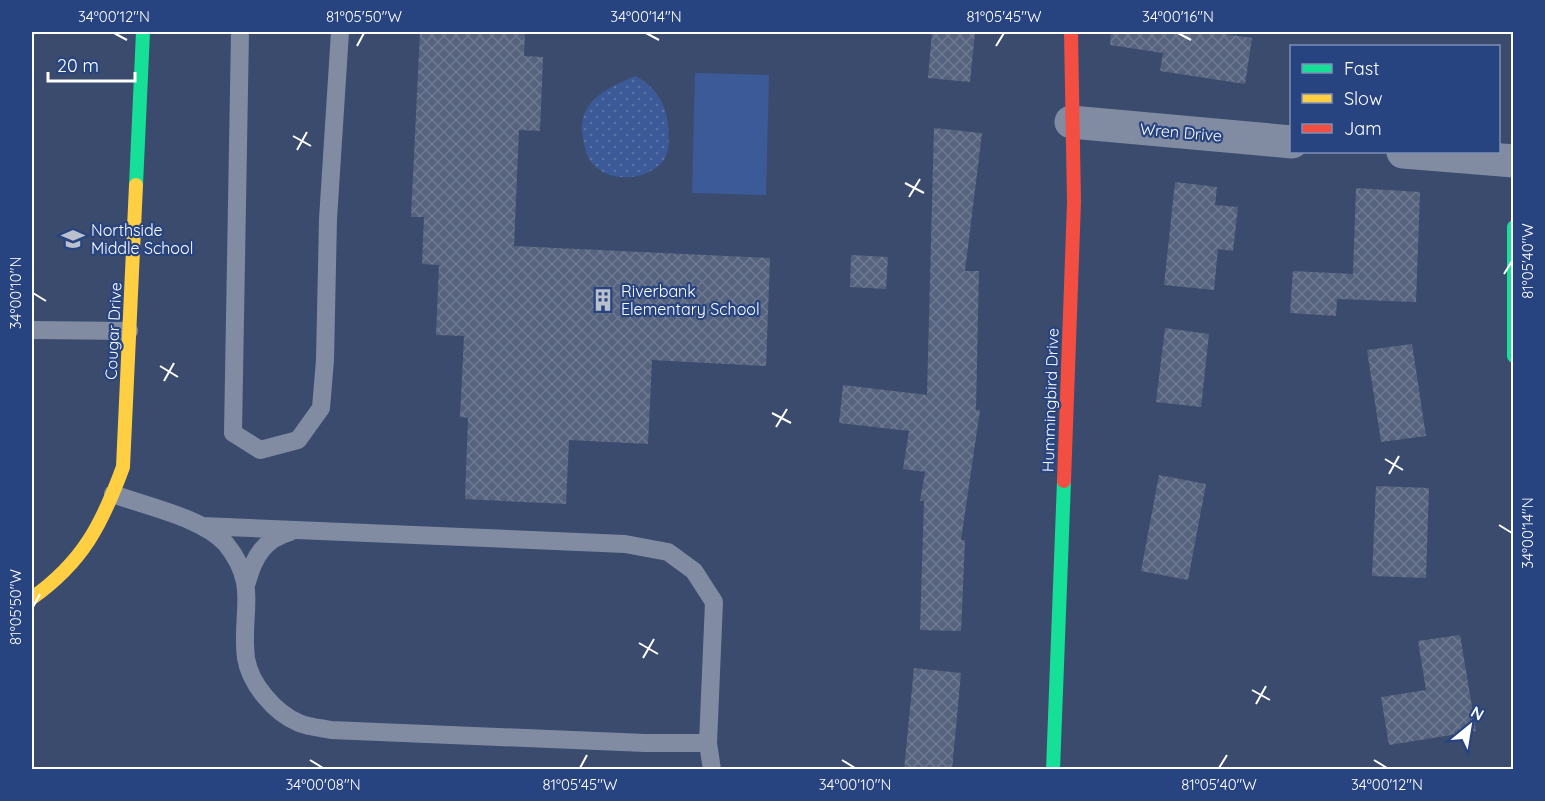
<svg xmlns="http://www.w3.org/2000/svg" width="1545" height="801" font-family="Quicksand,sans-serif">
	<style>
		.green { fill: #3c5a97 }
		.park { fill: url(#park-dots) }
		.building { fill: url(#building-cross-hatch) }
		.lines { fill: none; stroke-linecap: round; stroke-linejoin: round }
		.lane { stroke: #818ca3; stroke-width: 18 }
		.street { stroke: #818ca3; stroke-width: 33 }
		.fast { stroke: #16e098; stroke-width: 14 }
		.slow { stroke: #ffcf43; stroke-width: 14 }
		.jam { stroke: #f24e42; stroke-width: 14 }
		.ticks { fill: none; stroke: #fff; stroke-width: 2 }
		.labels { text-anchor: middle; stroke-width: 4.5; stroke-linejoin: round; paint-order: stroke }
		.street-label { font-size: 16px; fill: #fff; stroke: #274481 }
		.poi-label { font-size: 16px; fill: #fff; stroke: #274481; text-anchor: start }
		.neatline { fill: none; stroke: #fff; stroke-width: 2 }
		.ticks-label { font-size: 15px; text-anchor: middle; fill: #fff }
	</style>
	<defs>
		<pattern id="park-dots" width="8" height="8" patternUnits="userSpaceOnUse" patternTransform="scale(1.5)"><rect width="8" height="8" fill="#3c5a97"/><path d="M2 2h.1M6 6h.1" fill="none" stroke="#5973a7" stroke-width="1.8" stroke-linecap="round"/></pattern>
		<pattern id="building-cross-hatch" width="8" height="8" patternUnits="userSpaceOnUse" patternTransform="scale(1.5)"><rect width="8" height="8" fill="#56637e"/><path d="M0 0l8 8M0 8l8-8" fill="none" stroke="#6f7a91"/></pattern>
	</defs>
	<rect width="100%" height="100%" fill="#3b4b6d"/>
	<path class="green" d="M 695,73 L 769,75 L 766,195 L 692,193 Z"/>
	<path class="park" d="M 635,76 C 654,85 667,104 668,126 C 669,136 670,149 665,158 C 651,181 610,184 593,164 C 588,160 585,150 584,143 C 574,103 603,90 635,76 Z"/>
	<path class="building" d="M 420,32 L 525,32 L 524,56 L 543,57 L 540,131 L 519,130 L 514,246 L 770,258 L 766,366 L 652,360 L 648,444 L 569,440 L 566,504 L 465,499 L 468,418 L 460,417 L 464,336 L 436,335 L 439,265 L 422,264 L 424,217 L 411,217 Z
		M 932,32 L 975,32 L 970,82 L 928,78 Z
		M 1111,32 L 1211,32 L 1252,38 L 1245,84 L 1160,71 L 1163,53 L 1110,45 Z
		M 934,128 L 982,133 L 965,271 L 979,271 L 976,410 L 980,410 L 961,540 L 965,540 L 961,631 L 920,630 L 924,501 L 920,501 L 925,472 L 903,469 L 909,431 L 839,423 L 843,385 L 927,395 Z
		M 1175,182 L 1217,187 L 1215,205 L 1238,207 L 1233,251 L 1218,249 L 1214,290 L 1164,285 Z
		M 1356,188 L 1420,192 L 1416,302 L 1337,299 L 1336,316 L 1290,313 L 1293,271 L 1353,274 Z
		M 851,255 L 888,257 L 886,289 L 850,287 Z
		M 1165,328 L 1209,334 L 1201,407 L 1156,402 Z
		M 1412,344 L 1426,436 L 1381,442 L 1367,350 Z
		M 1159,475 L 1206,484 L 1188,580 L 1141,571 Z
		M 1376,486 L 1429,488 L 1426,578 L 1372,576 Z
		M 1460,635 L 1476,731 L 1389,745 L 1381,697 L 1426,690 L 1418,641 Z
		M 914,668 L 961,673 L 952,770 L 904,770 Z"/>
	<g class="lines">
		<path class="lane" d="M 240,32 L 233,433 L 260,450 L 298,440 L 321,408 L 325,360 L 328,219 L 340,32
			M 32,330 L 129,331
			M 113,494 C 145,506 204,518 226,544 C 260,586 240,612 246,658 C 250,684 275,713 299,723 C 309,727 321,728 331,730 L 645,743 L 708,743 L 714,602 L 694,571 L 668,552 L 625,544 L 202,526
			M 247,582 C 254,557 264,539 290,532
			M 708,743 L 712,770"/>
		<path class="street" d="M 1071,122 L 1292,142
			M 1403,152 L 1514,161"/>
		<path class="fast" d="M 136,185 L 143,32
			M 1514,227 L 1514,356
			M 1053,770 L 1064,481"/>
		<path class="slow" d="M 32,598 C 83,562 102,524 123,467 L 136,185"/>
		<path class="jam" d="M 1064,481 L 1074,202 L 1071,32"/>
	</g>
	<path class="ticks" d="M 114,33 L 127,40M 646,33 L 659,40M 1178,33 L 1191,40M 357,46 L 364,33M 996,46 L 1004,33M 293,136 L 311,146M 297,150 L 307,132M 905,183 L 924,193M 909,197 L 920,179M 1504,274 L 1512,261M 33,293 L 46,301M 160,366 L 178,377M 164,381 L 174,363M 772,413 L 791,423M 776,427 L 787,409M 1385,459 L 1403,470M 1389,474 L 1399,456M 1499,525 L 1512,533M 33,607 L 40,594M 639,643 L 658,654M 643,658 L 654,639M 1252,690 L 1270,700M 1256,704 L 1266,686M 310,760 L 323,768M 842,760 L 855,768M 1374,760 L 1387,768M 580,768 L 587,755M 1219,768 L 1227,755"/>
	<defs>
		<g id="school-bare" transform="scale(1.8)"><path d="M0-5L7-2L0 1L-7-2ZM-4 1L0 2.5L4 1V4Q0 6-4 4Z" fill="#bac0cc" stroke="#274481" stroke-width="2.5" paint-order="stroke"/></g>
		<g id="building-bare" transform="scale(1.8)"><path d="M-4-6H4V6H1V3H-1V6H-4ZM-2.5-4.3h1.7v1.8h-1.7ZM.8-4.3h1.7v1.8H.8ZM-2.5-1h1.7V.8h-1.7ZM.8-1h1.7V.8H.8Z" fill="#bac0cc" stroke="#274481" stroke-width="2.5" paint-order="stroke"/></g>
	</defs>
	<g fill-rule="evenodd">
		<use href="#school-bare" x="73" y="239"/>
		<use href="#building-bare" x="603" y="300"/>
	</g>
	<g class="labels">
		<g class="street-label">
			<text transform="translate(1181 132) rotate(5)" y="6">Wren Drive</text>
			<text transform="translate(113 331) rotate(-87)" y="6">Cougar Drive</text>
			<text transform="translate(1050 400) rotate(-88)" y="6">Hummingbird Drive</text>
		</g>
		<g class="poi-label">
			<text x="91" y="236">Northside<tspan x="91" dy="18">Middle School</tspan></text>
			<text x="621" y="297">Riverbank<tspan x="621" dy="18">Elementary School</tspan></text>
		</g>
	</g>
	<rect width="1545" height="801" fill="none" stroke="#274481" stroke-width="66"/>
	<rect x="1290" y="45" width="210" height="108" fill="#274481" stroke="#7d8fb3" stroke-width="1.5"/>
	<rect x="1302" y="64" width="30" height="9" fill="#16e098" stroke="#7d8fb3" stroke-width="1.5"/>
	<text x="1344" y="75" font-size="18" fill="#ffffff">Fast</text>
	<rect x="1302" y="94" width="30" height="9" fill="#ffcf43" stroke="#7d8fb3" stroke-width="1.5"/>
	<text x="1344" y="105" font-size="18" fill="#ffffff">Slow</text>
	<rect x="1302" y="124" width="30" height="9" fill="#f24e42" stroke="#7d8fb3" stroke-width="1.5"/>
	<text x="1344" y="135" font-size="18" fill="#ffffff">Jam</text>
	<g transform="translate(1470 726) rotate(30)" stroke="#274481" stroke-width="4.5" paint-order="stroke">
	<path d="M0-4.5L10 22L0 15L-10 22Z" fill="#ffffff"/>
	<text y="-9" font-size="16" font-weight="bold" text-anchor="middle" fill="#ffffff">N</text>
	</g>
	<path d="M48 72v9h87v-9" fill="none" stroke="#ffffff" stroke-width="3"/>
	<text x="57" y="72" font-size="18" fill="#ffffff" stroke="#274481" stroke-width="4.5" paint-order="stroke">20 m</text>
	<rect x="33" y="33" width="1479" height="735" class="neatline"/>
	<g class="ticks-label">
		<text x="114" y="22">34°00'12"N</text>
		<text x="364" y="22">81°05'50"W</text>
		<text x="646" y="22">34°00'14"N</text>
		<text x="1004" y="22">81°05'45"W</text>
		<text x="1178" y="22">34°00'16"N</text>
		<text transform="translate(1528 261) rotate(-90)" y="5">81°05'40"W</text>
		<text transform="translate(16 293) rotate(-90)" y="5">34°00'10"N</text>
		<text transform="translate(1528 533) rotate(-90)" y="5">34°00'14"N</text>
		<text transform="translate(16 607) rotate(-90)" y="5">81°05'50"W</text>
		<text x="323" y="790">34°00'08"N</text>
		<text x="580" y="790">81°05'45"W</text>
		<text x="855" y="790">34°00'10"N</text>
		<text x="1219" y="790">81°05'40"W</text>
		<text x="1387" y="790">34°00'12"N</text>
	</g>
</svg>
